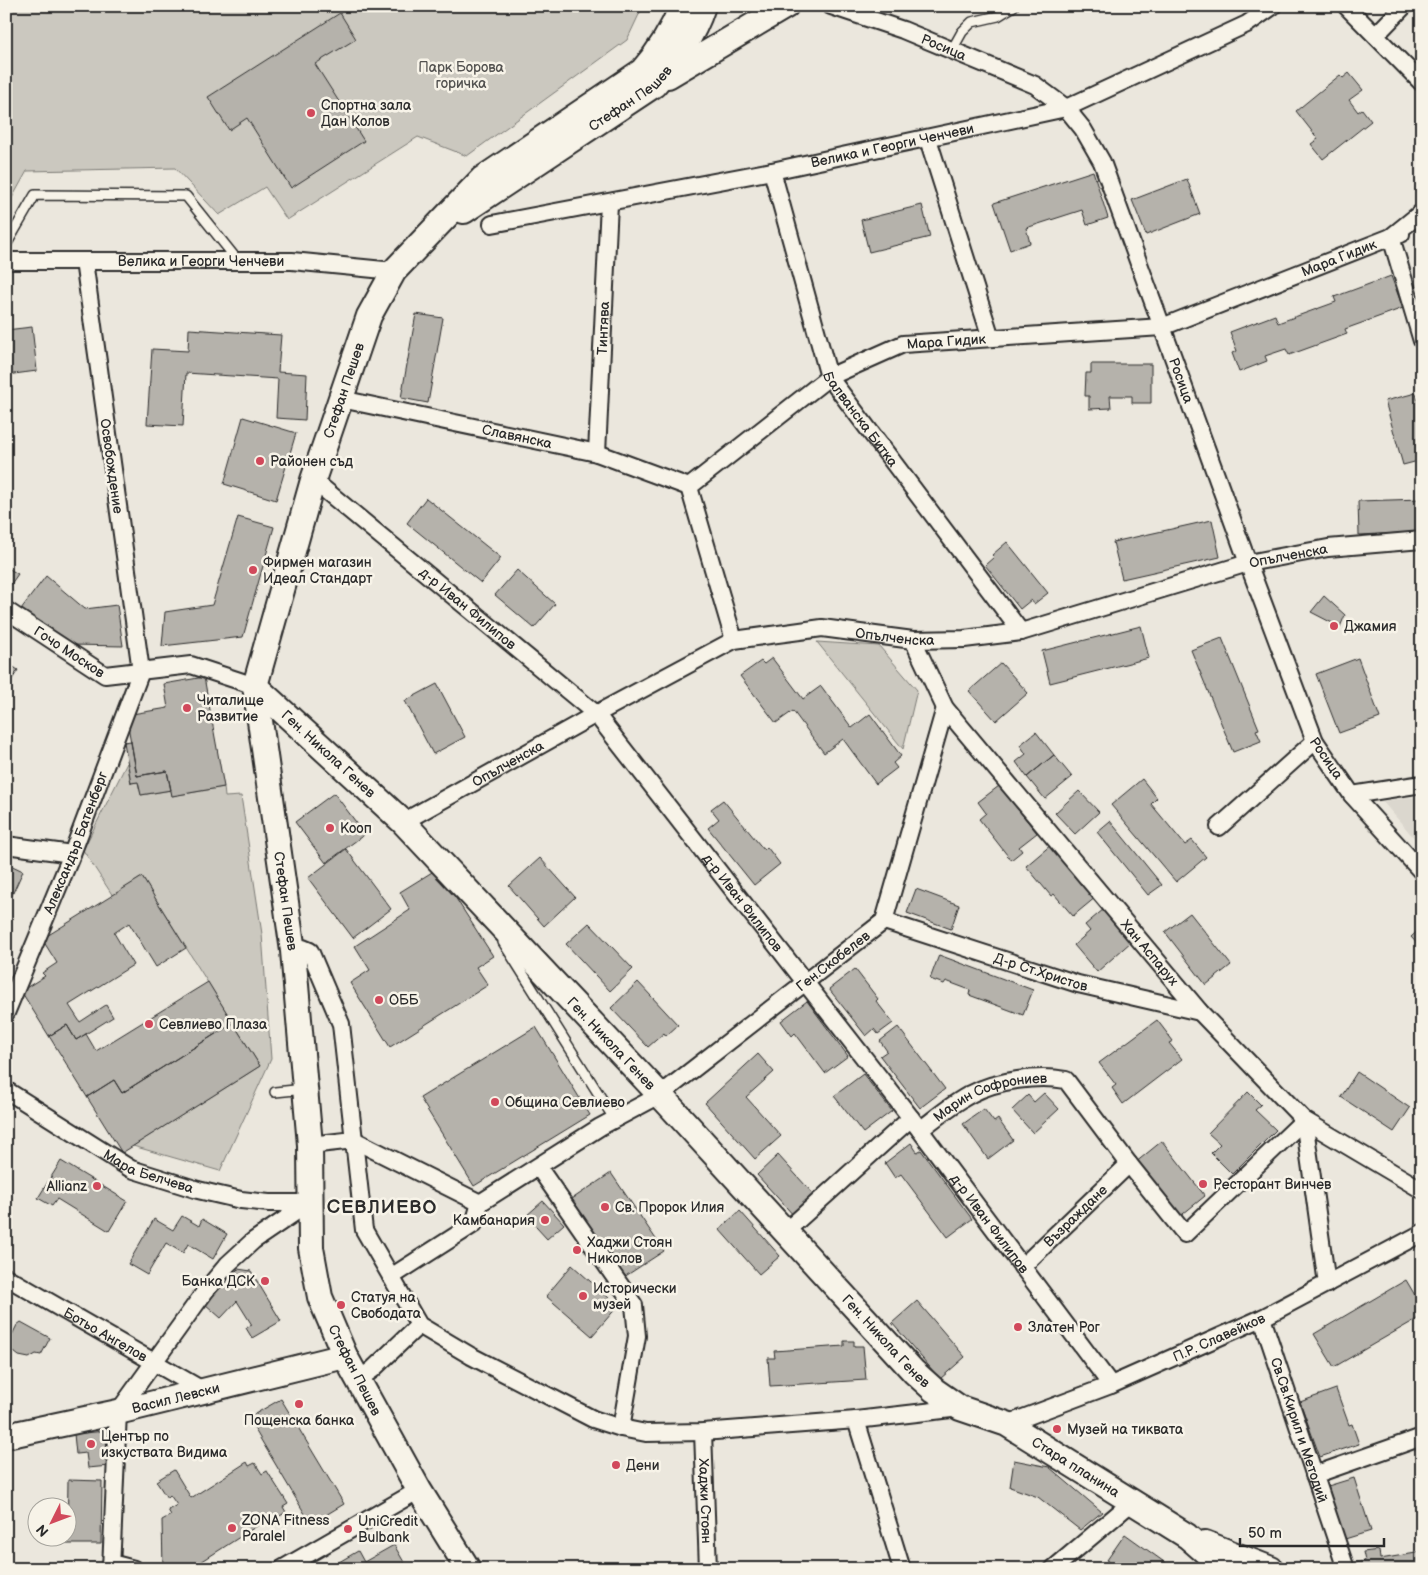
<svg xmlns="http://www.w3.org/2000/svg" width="1428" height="1575" font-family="'Balsamiq Sans',sans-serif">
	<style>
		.built { fill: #dbd7ce }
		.green { fill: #cbc8bf; stroke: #7b7a75 }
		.building { fill: #b5b2ab; stroke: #2b2b2b }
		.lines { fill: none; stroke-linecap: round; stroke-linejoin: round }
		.lane-casing { stroke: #2b2b2b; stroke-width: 12 }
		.street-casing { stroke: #2b2b2b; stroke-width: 20 }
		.secondary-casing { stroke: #2b2b2b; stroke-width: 28 }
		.lane { stroke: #f7f3e8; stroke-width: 9 }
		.street { stroke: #f7f3e8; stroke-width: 16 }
		.secondary { stroke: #f7f3e8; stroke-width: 24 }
		.poi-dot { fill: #d1495b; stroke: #f7f3e8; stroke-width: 2 }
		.labels { text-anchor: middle; stroke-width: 5; stroke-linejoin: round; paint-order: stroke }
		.street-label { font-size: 14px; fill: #2b2b2b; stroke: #f7f3e8 }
		.park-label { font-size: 14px; fill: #535250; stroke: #f7f3e8 }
		.poi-label { font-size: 14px; fill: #2b2b2b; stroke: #f7f3e8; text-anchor: start }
		.district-label { font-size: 19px; font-weight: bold; letter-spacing: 1px; fill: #2b2b2b; stroke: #f7f3e8 }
	</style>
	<rect width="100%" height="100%" fill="#ebe7dd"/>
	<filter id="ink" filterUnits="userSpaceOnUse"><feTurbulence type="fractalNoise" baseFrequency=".02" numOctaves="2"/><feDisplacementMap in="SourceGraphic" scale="10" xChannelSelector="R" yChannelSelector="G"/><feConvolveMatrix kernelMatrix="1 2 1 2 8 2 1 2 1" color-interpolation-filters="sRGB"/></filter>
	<g filter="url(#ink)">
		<path class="built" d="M 1422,796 L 1422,847 L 1382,801 Z"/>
		<path class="green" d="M 6,6 L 643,6 L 627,40 L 467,156 L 418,137 L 287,220 L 265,187 L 219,215 L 175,168 L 27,171 L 6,209 Z
			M 817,642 L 879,646 L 917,690 L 903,749 Z
			M 127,763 L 131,783 L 138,782 L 141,795 L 171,790 L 172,796 L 224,787 L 225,797 L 241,796 L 262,934 L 271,1059 L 220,1171 L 133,1146 L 260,1066 L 142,877 L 113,896 L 83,850 Z"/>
		<path class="building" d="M 340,13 L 356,39 L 315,64 L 364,141 L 291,188 L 247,118 L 229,130 L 208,97 Z
			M 1349,73 L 1363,90 L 1349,100 L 1358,112 L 1362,109 L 1371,121 L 1323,159 L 1311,144 L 1318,139 L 1296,111 L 1340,75 L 1343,78 Z
			M 1093,171 L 1108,218 L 1087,225 L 1082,210 L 1026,228 L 1030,243 L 1010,250 L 994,203 Z
			M 1187,179 L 1200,214 L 1146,235 L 1132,200 Z
			M 922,205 L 930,237 L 869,252 L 861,220 Z
			M 1391,276 L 1403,308 L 1345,329 L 1347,334 L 1289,355 L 1286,349 L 1265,356 L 1267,361 L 1239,372 L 1232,353 L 1237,351 L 1230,332 L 1275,315 L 1278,323 L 1336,302 L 1334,297 Z
			M 416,314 L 443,318 L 428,403 L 401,398 Z
			M 32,327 L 37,371 L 6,375 L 6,330 Z
			M 189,329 L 281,335 L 278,372 L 307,374 L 305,420 L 276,418 L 278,379 L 186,373 L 183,426 L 147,424 L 152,349 L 188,351 Z
			M 1091,364 L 1151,364 L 1151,403 L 1132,403 L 1132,396 L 1110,396 L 1111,408 L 1089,409 L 1089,396 L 1085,396 L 1086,373 L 1091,373 Z
			M 1416,393 L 1418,403 L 1422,402 L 1422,460 L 1403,465 L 1385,401 Z
			M 243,417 L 296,433 L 276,500 L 224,484 Z
			M 426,498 L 501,558 L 481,583 L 407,523 Z
			M 1422,499 L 1422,532 L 1359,535 L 1358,501 Z
			M 238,517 L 274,527 L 243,637 L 162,646 L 165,612 L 212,605 Z
			M 1212,520 L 1220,557 L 1122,579 L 1113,542 Z
			M 1007,542 L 1048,593 L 1034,604 L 1031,600 L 1020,609 L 985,565 L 994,557 L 992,555 Z
			M 6,567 L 18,574 L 6,591 Z
			M 517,570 L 555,604 L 534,628 L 495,595 Z
			M 46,576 L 85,609 L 117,605 L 123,646 L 72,645 L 21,609 Z
			M 1324,596 L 1345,615 L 1340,627 L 1311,612 Z
			M 1141,626 L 1149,658 L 1050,683 L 1042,651 Z
			M 1222,638 L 1259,729 L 1256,730 L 1261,741 L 1233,752 L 1191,650 Z
			M 772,658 L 803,699 L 821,686 L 852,728 L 870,714 L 901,756 L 893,763 L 897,768 L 876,784 L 843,739 L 824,753 L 793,711 L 776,723 L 740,676 L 761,661 L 764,664 Z
			M 1358,658 L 1380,718 L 1339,733 L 1316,674 Z
			M 6,662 L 18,670 L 6,689 Z
			M 1001,663 L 1028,693 L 996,721 L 969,691 Z
			M 204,677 L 224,787 L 172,796 L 167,771 L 137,776 L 126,715 L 168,708 L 164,684 Z
			M 437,684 L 465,737 L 433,754 L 405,701 Z
			M 1036,732 L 1054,755 L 1027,777 L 1016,762 L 1026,754 L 1020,745 Z
			M 131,741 L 137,776 L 167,771 L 171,790 L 141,795 L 138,782 L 131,783 L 124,742 Z
			M 1054,755 L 1072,777 L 1045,799 L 1027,777 Z
			M 1142,779 L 1157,798 L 1151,804 L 1185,845 L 1192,840 L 1206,857 L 1176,882 L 1111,805 Z
			M 999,786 L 1037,833 L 1019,847 L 1022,851 L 1011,860 L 979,819 L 986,813 L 978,802 Z
			M 1079,791 L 1099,812 L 1075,834 L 1055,813 Z
			M 334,793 L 365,834 L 326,863 L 295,822 Z
			M 723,800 L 764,850 L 767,847 L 780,864 L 754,885 L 708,828 L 719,819 L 711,809 Z
			M 1110,821 L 1162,885 L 1148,895 L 1097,832 Z
			M 1052,844 L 1096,897 L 1073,916 L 1054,894 L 1051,896 L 1026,866 Z
			M 346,849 L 391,909 L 353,938 L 308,878 Z
			M 540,858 L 575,897 L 544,926 L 509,886 Z
			M 6,863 L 23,871 L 7,906 L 6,906 Z
			M 437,869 L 493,956 L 476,967 L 488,985 L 390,1047 L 350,983 L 370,970 L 355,946 L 410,910 L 400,892 Z
			M 142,877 L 186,948 L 156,967 L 129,923 L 114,933 L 133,965 L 69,1005 L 80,1022 L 106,1005 L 113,1017 L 76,1040 L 67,1025 L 49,1036 L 21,991 L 45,976 L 42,973 L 57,963 L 42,939 Z
			M 916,889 L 959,905 L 951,929 L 907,913 Z
			M 1104,909 L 1132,941 L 1097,972 L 1074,945 L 1090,931 L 1085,925 Z
			M 1190,913 L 1231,965 L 1206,985 L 1165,932 Z
			M 589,923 L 633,969 L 610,991 L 566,944 Z
			M 1422,927 L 1422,949 L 1411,937 Z
			M 939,955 L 1033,990 L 1023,1015 L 969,995 L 970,990 L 946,981 L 944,984 L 930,979 Z
			M 855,969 L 878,999 L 876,1001 L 893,1023 L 878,1034 L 874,1029 L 866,1036 L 829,989 Z
			M 208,982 L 233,1023 L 122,1093 L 114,1080 L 87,1097 L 49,1036 L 67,1025 L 76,1040 L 86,1034 L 96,1051 Z
			M 638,982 L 678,1025 L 666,1036 L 664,1033 L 648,1047 L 611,1008 Z
			M 807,1001 L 848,1056 L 825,1073 L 795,1033 L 792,1036 L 781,1021 Z
			M 1157,1020 L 1173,1041 L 1169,1043 L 1182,1059 L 1123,1104 L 1112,1088 L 1116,1085 L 1099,1063 Z
			M 233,1023 L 260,1066 L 122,1153 L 87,1097 L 114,1080 L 122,1093 Z
			M 536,1027 L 590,1115 L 474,1186 L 420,1098 Z
			M 898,1027 L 945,1089 L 920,1108 L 880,1056 L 887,1051 L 880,1041 Z
			M 758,1054 L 774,1072 L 746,1097 L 781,1136 L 755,1159 L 705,1103 Z
			M 1357,1072 L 1410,1108 L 1394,1132 L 1341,1097 Z
			M 863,1074 L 892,1111 L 863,1133 L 834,1096 Z
			M 1248,1092 L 1261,1105 L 1255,1110 L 1276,1130 L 1232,1174 L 1211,1153 L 1220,1144 L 1208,1133 Z
			M 1044,1093 L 1059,1109 L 1033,1133 L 1012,1110 L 1028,1095 L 1034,1102 Z
			M 984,1109 L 994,1122 L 998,1119 L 1013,1140 L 988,1159 L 963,1124 Z
			M 1162,1141 L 1205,1196 L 1178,1218 L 1135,1163 Z
			M 911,1143 L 917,1152 L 921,1150 L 972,1219 L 948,1237 L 901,1174 L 895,1178 L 885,1163 Z
			M 778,1155 L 816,1197 L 795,1217 L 757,1175 Z
			M 61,1161 L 127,1201 L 109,1231 L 57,1199 L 52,1206 L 38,1198 Z
			M 611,1173 L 664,1251 L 624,1277 L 572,1199 Z
			M 543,1201 L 564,1224 L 547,1239 L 526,1216 Z
			M 740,1211 L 780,1256 L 759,1274 L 719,1229 Z
			M 182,1216 L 199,1226 L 202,1219 L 227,1234 L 213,1259 L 188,1244 L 183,1253 L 166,1243 L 147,1275 L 128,1264 L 154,1219 L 173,1230 Z
			M 572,1265 L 618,1306 L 592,1336 L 546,1296 Z
			M 238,1269 L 251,1271 L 281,1321 L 252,1338 L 246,1328 L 252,1325 L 237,1301 L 221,1318 L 205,1304 Z
			M 1406,1280 L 1422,1307 L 1422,1316 L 1334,1367 L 1314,1334 Z
			M 917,1301 L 965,1357 L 940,1379 L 892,1323 Z
			M 21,1322 L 50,1338 L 41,1355 L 36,1354 L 29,1358 L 19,1356 L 9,1348 L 9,1341 L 17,1325 Z
			M 844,1341 L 854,1341 L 854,1346 L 863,1346 L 866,1380 L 770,1386 L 768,1358 L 775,1358 L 774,1351 L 844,1346 Z
			M 1336,1389 L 1349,1425 L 1352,1424 L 1359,1444 L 1320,1457 L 1300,1402 Z
			M 281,1399 L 344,1504 L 311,1524 L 248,1418 Z
			M 105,1431 L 109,1466 L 88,1468 L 86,1453 L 76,1454 L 74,1434 Z
			M 1014,1460 L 1049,1467 L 1102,1512 L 1080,1530 L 1038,1497 L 1010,1487 Z
			M 247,1462 L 249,1466 L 255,1463 L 262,1474 L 267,1471 L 288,1504 L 283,1507 L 286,1512 L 277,1518 L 274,1515 L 190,1569 L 163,1569 L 162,1520 L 171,1515 L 168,1510 L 177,1505 L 170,1495 L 167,1498 L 156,1481 L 174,1470 L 191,1498 Z
			M 1354,1478 L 1371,1531 L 1345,1539 L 1328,1486 Z
			M 68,1480 L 102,1481 L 101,1544 L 67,1544 Z
			M 1125,1534 L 1174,1569 L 1119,1569 L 1107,1560 Z
			M 394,1545 L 408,1569 L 327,1569 L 358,1551 L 364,1562 Z
			M 1379,1550 L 1380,1559 L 1422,1552 L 1422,1569 L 1357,1569 L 1356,1563 L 1365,1561 L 1363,1552 Z"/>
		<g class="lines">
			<g class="lane-casing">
				<path id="lane" d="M 952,50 L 962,32 L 972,22 L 998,16 L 1014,6
					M 6,245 L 35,195 L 186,196 L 238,261
					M 503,942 L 615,1120
					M 275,1092 L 305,1089"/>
			</g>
			<g class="street-casing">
				<g id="street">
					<path id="s1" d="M 831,6 L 903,30 L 1035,85 L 1066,108 L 1083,129 L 1102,162 L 1248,563 L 1315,741 L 1352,795 L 1422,872"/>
					<path d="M 1346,6 L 1422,83"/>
					<path d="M 1376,35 L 1404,6"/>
					<path d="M 928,139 L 991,338"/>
					<path id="s2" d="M 772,171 L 829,377 L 1021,632"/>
					<path id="s3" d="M 492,224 L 772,171 L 1066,108 L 1247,24 L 1273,6"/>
					<path d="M 1401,234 L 1391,237 L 1422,341"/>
					<path id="s4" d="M 6,261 L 292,261 L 394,271"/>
					<path id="s5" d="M 341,399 L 597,453 L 689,487"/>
					<path id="s6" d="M 597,453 L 609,203"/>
					<path id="s7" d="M 313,480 L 596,714 L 911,1118 L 1111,1385"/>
					<path id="s8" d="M 6,610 L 105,675 L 191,665 L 255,686"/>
					<path id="s9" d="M 734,640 L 689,487 L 829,377 L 903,344 L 1162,327 L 1391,237 L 1422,212"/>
					<path id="s10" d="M 913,640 L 945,708 L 1200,1012 L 1304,1120 L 1327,1284"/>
					<path d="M 1352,795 L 1422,784"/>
					<path id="s11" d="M 403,822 L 596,714 L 734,640 L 822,628 L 913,640 L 964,639 L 1021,632 L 1248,563 L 1328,548 L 1422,540"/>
					<path d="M 1219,827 L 1315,741"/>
					<path d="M 6,845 L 72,854"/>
					<path id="s12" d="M 884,921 L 1078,984 L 1200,1012"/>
					<path d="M 293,951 L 303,948 L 310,951 L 341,1024 L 364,1230 L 419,1325 L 471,1356 L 593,1419 L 621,1428 L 646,1433 L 703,1432 L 856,1420 L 960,1408"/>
					<path id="s13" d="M 6,1013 L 72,854 L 141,671 L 84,261"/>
					<path id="s14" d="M 6,1090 L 131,1169 L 198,1190 L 241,1200 L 269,1203 L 309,1203"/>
					<path id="s15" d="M 920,1130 C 936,1118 953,1103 971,1094 C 997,1080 1038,1075 1066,1080 L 1129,1164 L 1185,1234 L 1304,1120 L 1422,1190"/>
					<path id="s16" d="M 310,1145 L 354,1140 L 480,1203 L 600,1127 L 660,1095 L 884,921 L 945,708"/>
					<path d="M 539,1168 L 634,1305 L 637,1336 L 621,1428"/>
					<path d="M 786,1231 L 911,1118"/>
					<path id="s17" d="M 1022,1267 L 1129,1164"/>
					<path id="s18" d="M 6,1277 L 204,1391"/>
					<path d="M 391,1277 L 474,1224 L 480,1203"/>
					<path id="s19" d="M 1262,1318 L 1346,1569"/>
					<path d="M 359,1379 L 372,1370 L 419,1325"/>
					<path d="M 856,1420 L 902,1569"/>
					<path id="s20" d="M 1007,1424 L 1111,1385 L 1262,1318 L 1422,1233"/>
					<path id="s21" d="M 703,1432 L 708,1569"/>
					<path d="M 1314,1475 L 1422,1437"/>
					<path d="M 111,1563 L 134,1569"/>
					<path d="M 111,1569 L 118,1412 L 206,1290 L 228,1264 L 253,1241 L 309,1203"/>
					<path d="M 282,1569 L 419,1490"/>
					<path d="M 1053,1569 L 1131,1503"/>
				</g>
			</g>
			<g class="secondary-casing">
				<g id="secondary">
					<path d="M 668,76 L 786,6"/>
					<path id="s22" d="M 464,211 L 654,85 C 675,61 693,37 703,6"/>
					<path id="s23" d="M 255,686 L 403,822 L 660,1095 L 914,1372 L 934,1390 L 960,1408 L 1007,1424 L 1187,1536 L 1225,1569"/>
					<path id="s24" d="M 6,1436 L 118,1412 L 345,1356"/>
					<path d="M 1205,1543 L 1271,1569"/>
					<path id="s25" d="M 468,1569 L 419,1490 L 345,1356 L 320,1297 L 311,1248 L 310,1145 L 293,951 L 255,686 L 313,480 L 369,316 L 394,271 L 482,179 L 642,71 C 660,51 672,31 682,6"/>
				</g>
			</g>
			<use href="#lane" class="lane"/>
			<use href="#street" class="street"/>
			<use href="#secondary" class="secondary"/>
		</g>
	</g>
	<g class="poi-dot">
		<circle cx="311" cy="113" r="5"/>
		<circle cx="260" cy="461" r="5"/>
		<circle cx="253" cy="570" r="5"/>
		<circle cx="1334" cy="626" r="5"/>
		<circle cx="187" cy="708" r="5"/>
		<circle cx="330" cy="828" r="5"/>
		<circle cx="379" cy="1000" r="5"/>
		<circle cx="149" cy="1024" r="5"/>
		<circle cx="495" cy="1102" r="5"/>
		<circle cx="1203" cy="1184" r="5"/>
		<circle cx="97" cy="1186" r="5"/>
		<circle cx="605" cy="1207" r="5"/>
		<circle cx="545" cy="1220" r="5"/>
		<circle cx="577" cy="1250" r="5"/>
		<circle cx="265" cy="1281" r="5"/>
		<circle cx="583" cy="1296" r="5"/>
		<circle cx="341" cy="1305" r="5"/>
		<circle cx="1018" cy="1327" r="5"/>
		<circle cx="299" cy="1404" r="5"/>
		<circle cx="1057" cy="1429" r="5"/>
		<circle cx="91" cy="1444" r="5"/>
		<circle cx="616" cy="1465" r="5"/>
		<circle cx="232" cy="1528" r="5"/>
		<circle cx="348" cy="1529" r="5"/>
	</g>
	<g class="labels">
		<g class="street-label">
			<text dy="5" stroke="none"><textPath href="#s1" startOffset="120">Росица</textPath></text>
			<text dy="5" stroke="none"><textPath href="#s22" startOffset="201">Стефан Пешев</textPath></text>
			<text dy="5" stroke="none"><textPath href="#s3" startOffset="408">Велика и Георги Ченчеви</textPath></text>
			<text dy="5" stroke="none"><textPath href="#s9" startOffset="868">Мара Гидик</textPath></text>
			<text dy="5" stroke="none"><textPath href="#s4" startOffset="195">Велика и Георги Ченчеви</textPath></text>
			<text dy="5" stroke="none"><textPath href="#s6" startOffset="125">Тинтява</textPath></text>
			<text dy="5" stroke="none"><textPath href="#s9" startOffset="462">Мара Гидик</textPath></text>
			<text dy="5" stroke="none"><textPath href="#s1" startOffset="555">Росица</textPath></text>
			<text dy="5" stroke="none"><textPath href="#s25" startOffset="1234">Стефан Пешев</textPath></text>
			<text dy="5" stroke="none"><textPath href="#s2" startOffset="266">Балванска Битка</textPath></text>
			<text dy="5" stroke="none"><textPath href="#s5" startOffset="180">Славянска</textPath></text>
			<text transform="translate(112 466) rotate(82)" y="5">Освобождение</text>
			<text dy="5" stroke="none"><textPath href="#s11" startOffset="945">Опълченска</textPath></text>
			<text dy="5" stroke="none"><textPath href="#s7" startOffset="201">д-р Иван Филипов</textPath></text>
			<text dy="5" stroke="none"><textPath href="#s11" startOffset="540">Опълченска</textPath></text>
			<text dy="5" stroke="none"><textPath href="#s8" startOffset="76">Гочо Москов</textPath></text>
			<text dy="5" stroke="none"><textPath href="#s23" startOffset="100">Ген. Никола Генев</textPath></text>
			<text dy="5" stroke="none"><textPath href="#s1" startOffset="960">Росица</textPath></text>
			<text dy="5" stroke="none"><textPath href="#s11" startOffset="120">Опълченска</textPath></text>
			<text dy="5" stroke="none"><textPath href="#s13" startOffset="184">Александър Батенберг</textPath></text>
			<text transform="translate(286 901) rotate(82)" y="5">Стефан Пешев</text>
			<text dy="5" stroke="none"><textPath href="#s7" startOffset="606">д-р Иван Филипов</textPath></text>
			<text dy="5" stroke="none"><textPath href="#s10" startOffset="394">Хан Аспарух</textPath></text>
			<text dy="5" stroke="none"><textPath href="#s16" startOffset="614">Ген.Скобелев</textPath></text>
			<text dy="5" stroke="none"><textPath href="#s12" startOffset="165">Д-р Ст.Христов</textPath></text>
			<text dy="5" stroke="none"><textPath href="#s23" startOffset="505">Ген. Никола Генев</textPath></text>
			<text dy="5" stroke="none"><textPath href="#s15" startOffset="80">Марин Софрониев</textPath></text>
			<text dy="5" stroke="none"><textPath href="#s14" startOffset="165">Мара Белчева</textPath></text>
			<text dy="5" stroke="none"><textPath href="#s17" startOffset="74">Възраждане</textPath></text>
			<text dy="5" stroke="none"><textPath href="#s7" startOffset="1011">д-р Иван Филипов</textPath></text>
			<text dy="5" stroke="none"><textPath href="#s18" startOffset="115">Ботьо Ангелов</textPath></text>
			<text dy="5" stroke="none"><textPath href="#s20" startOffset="229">П.Р. Славейков</textPath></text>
			<text dy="5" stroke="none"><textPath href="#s23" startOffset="910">Ген. Никола Генев</textPath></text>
			<text transform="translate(355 1370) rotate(63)" y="5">Стефан Пешев</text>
			<text dy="5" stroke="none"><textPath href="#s24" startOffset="174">Васил Левски</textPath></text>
			<text dy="5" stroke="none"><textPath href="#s19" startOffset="118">Св.Св.Кирил и Методий</textPath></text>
			<text dy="5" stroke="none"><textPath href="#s23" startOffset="1141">Стара планина</textPath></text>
			<text dy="5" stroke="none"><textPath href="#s21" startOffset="69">Хаджи Стоян</textPath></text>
		</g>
		<g class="park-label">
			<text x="461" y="72">Парк Борова<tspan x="461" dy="16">горичка</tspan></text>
		</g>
		<g class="poi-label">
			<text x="321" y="110">Спортна зала<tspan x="321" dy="16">Дан Колов</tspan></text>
			<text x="270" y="466">Районен съд</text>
			<text x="263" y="567">Фирмен магазин<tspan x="263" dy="16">Идеал Стандарт</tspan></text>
			<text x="1344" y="631">Джамия</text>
			<text x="197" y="705">Читалище<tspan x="197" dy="16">Развитие</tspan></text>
			<text x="340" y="833">Кооп</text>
			<text x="389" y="1005">ОББ</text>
			<text x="159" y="1029">Севлиево Плаза</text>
			<text x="505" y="1107">Община Севлиево</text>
			<text x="1213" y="1189">Ресторант Винчев</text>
			<text x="87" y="1191" text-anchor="end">Allianz</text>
			<text x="615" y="1212">Св. Пророк Илия</text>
			<text x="535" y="1225" text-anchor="end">Камбанария</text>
			<text x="587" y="1247">Хаджи Стоян<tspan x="587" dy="16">Николов</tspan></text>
			<text x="255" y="1286" text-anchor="end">Банка ДСК</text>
			<text x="593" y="1293">Исторически<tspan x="593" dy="16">музей</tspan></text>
			<text x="351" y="1302">Статуя на<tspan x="351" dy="16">Свободата</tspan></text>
			<text x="1028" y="1332">Златен Рог</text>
			<text x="299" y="1425" text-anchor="middle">Пощенска банка</text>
			<text x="1067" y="1434">Музей на тиквата</text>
			<text x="101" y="1441">Център по<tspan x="101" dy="16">изкуствата Видима</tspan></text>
			<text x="626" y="1470">Дени</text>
			<text x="242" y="1525">ZONA Fitness<tspan x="242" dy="16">Paralel</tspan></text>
			<text x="358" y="1526">UniCredit<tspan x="358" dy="16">Bulbank</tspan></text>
		</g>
		<g class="district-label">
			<text x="382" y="1213">СЕВЛИЕВО</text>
		</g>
	</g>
	<rect width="1428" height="1575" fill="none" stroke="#f7f3e8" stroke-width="25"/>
	<rect x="12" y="12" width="1403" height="1550" fill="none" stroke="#2b2b2b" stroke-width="2" filter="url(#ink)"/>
	<g transform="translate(52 1522) rotate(228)"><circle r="24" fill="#f7f3e8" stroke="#a5a39c"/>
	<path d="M0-4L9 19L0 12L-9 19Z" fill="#d1495b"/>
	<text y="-8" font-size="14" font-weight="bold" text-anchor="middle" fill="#2b2b2b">N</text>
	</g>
	<path d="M1240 1538v8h144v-8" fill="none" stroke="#2b2b2b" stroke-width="2.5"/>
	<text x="1248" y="1538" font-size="15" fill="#2b2b2b" stroke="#f7f3e8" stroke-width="4" paint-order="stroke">50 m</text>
</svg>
